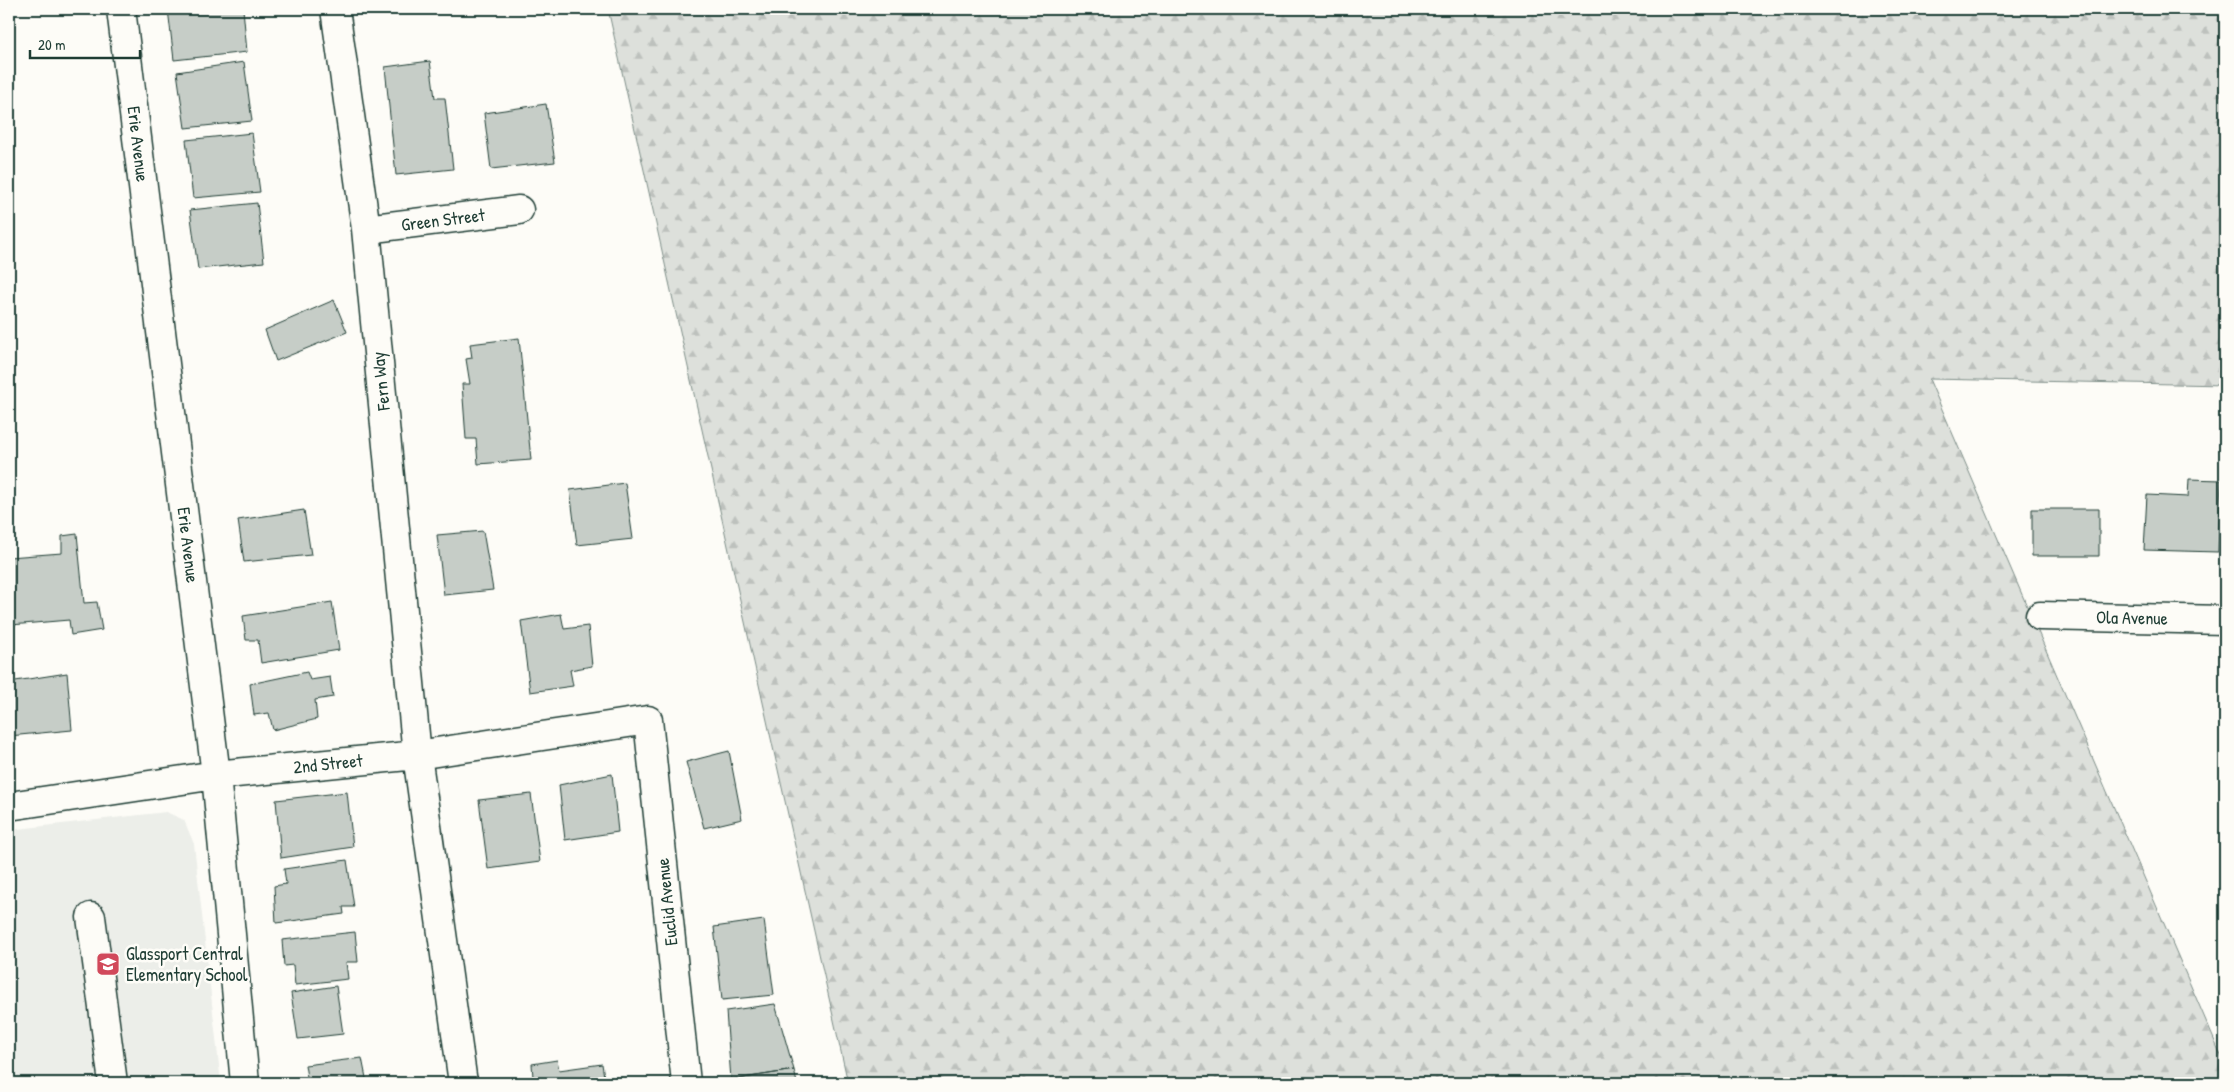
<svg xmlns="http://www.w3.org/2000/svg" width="2234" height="1092" font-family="'Patrick Hand',sans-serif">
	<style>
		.built { fill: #eceee9 }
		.forest { fill: url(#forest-firs); stroke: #7e8e88 }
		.building { fill: #c6cdc7; stroke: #1f3d34 }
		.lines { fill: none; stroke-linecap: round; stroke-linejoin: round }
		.minor-casing { stroke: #1f3d34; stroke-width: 31 }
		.minor { stroke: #fdfcf7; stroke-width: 28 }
		.labels { text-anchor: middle; stroke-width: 5; stroke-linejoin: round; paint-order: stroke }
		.street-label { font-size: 18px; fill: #1f3d34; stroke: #fdfcf7 }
		.poi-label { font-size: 18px; fill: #1f3d34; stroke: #fdfcf7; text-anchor: start }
	</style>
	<defs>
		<pattern id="forest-firs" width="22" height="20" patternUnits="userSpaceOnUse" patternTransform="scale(1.25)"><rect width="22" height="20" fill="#dde0db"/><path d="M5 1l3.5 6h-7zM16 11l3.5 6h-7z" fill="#bdc1bd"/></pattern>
	</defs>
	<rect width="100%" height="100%" fill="#fdfcf7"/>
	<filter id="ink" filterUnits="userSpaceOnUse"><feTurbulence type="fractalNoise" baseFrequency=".02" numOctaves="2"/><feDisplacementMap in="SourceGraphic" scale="10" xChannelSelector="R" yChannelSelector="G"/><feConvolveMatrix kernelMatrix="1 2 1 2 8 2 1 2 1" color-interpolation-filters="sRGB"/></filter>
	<g filter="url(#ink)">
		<path class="built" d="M 166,812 L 184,820 L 194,844 L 221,1083 L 9,1083 L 9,830 Z"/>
		<path class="forest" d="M 608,9 L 2225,9 L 2225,385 L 1929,379 L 2225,1065 L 2225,1083 L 848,1083 Z"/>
		<path class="building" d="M 168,9 L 243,9 L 247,52 L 174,60 Z
			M 430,61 L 435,98 L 445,98 L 453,169 L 396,175 L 385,67 Z
			M 244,62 L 252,121 L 185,128 L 177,72 Z
			M 546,104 L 555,162 L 491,169 L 484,113 Z
			M 252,133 L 260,192 L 193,198 L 186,140 Z
			M 257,203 L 264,262 L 198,269 L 190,210 Z
			M 334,300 L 347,332 L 276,361 L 265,330 Z
			M 519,338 L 531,460 L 478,464 L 476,439 L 466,439 L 462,384 L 470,384 L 466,359 L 472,358 L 470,344 Z
			M 2189,479 L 2221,480 L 2218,552 L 2144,550 L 2147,495 L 2188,497 Z
			M 625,483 L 633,539 L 577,545 L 570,490 Z
			M 2032,509 L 2099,509 L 2099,556 L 2032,556 Z
			M 304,510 L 311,555 L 244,562 L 238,520 Z
			M 483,531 L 493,590 L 444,595 L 437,535 Z
			M 77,534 L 84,603 L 97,602 L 102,630 L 71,635 L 69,620 L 11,625 L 9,557 L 62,553 L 62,536 Z
			M 332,602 L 339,650 L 261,663 L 258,640 L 246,640 L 243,616 Z
			M 561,614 L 564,629 L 588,626 L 592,666 L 570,670 L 573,686 L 530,692 L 521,621 Z
			M 307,672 L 310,680 L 330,677 L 333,697 L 315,700 L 317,719 L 273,730 L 269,713 L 254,715 L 250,684 Z
			M 67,673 L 72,730 L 9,736 L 9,682 Z
			M 729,751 L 742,819 L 704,828 L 686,762 Z
			M 612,774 L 618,832 L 565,840 L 559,785 Z
			M 347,792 L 353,847 L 281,858 L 276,800 Z
			M 531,794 L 540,862 L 488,869 L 479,800 Z
			M 347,860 L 354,907 L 343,907 L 344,914 L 276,923 L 274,886 L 286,884 L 284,869 Z
			M 764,920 L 774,995 L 722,1000 L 714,927 Z
			M 355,932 L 358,962 L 346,962 L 348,979 L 295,985 L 293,965 L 284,966 L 282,940 Z
			M 336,986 L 343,1034 L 298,1039 L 291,993 Z
			M 775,1004 L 794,1070 L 731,1080 L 726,1011 Z
			M 362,1058 L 367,1083 L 308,1083 L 305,1065 Z
			M 557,1060 L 559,1070 L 602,1064 L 605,1083 L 503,1083 L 533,1077 L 532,1064 Z
			M 794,1070 L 797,1083 L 718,1082 L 731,1080 Z"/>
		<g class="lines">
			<g class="minor-casing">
				<path id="minor" d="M 121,9 L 216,775 L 245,1083
					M 335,9 L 366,229 L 417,755 L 463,1083
					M 366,229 L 519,210
					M 2040,616 L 2225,620
					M 9,806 L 216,775 L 417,755 L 648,720 L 686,1083
					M 91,917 L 113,1083"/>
			</g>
			<use href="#minor" class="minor"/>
		</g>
	</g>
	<defs>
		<g id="school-square" transform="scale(1.25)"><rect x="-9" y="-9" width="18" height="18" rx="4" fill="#d1495b" stroke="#fdfcf7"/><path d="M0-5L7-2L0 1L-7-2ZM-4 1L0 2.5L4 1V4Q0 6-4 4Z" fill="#fff"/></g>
	</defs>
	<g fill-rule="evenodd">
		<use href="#school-square" x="108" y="964"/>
	</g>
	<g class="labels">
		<g class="street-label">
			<text transform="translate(138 144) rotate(83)" y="6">Erie Avenue</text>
			<text transform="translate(443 220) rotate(-7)" y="6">Green Street</text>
			<text transform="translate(381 381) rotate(-96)" y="6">Fern Way</text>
			<text transform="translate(188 545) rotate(83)" y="6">Erie Avenue</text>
			<text transform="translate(2132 618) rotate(1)" y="6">Ola Avenue</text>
			<text transform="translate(328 764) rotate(-6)" y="6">2nd Street</text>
			<text transform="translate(667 902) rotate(-96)" y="6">Euclid Avenue</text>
		</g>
		<g class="poi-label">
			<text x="126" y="960">Glassport Central<tspan x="126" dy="21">Elementary School</tspan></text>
		</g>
	</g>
	<rect width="2234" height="1092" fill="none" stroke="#fdfcf7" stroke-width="30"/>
	<rect x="15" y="15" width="2204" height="1062" fill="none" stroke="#1f3d34" stroke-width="2" filter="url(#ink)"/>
	<path d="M30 50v8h110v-8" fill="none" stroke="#1f3d34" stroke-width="2.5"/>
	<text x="38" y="50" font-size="15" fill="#1f3d34" stroke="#fdfcf7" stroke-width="4" paint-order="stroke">20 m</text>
</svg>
